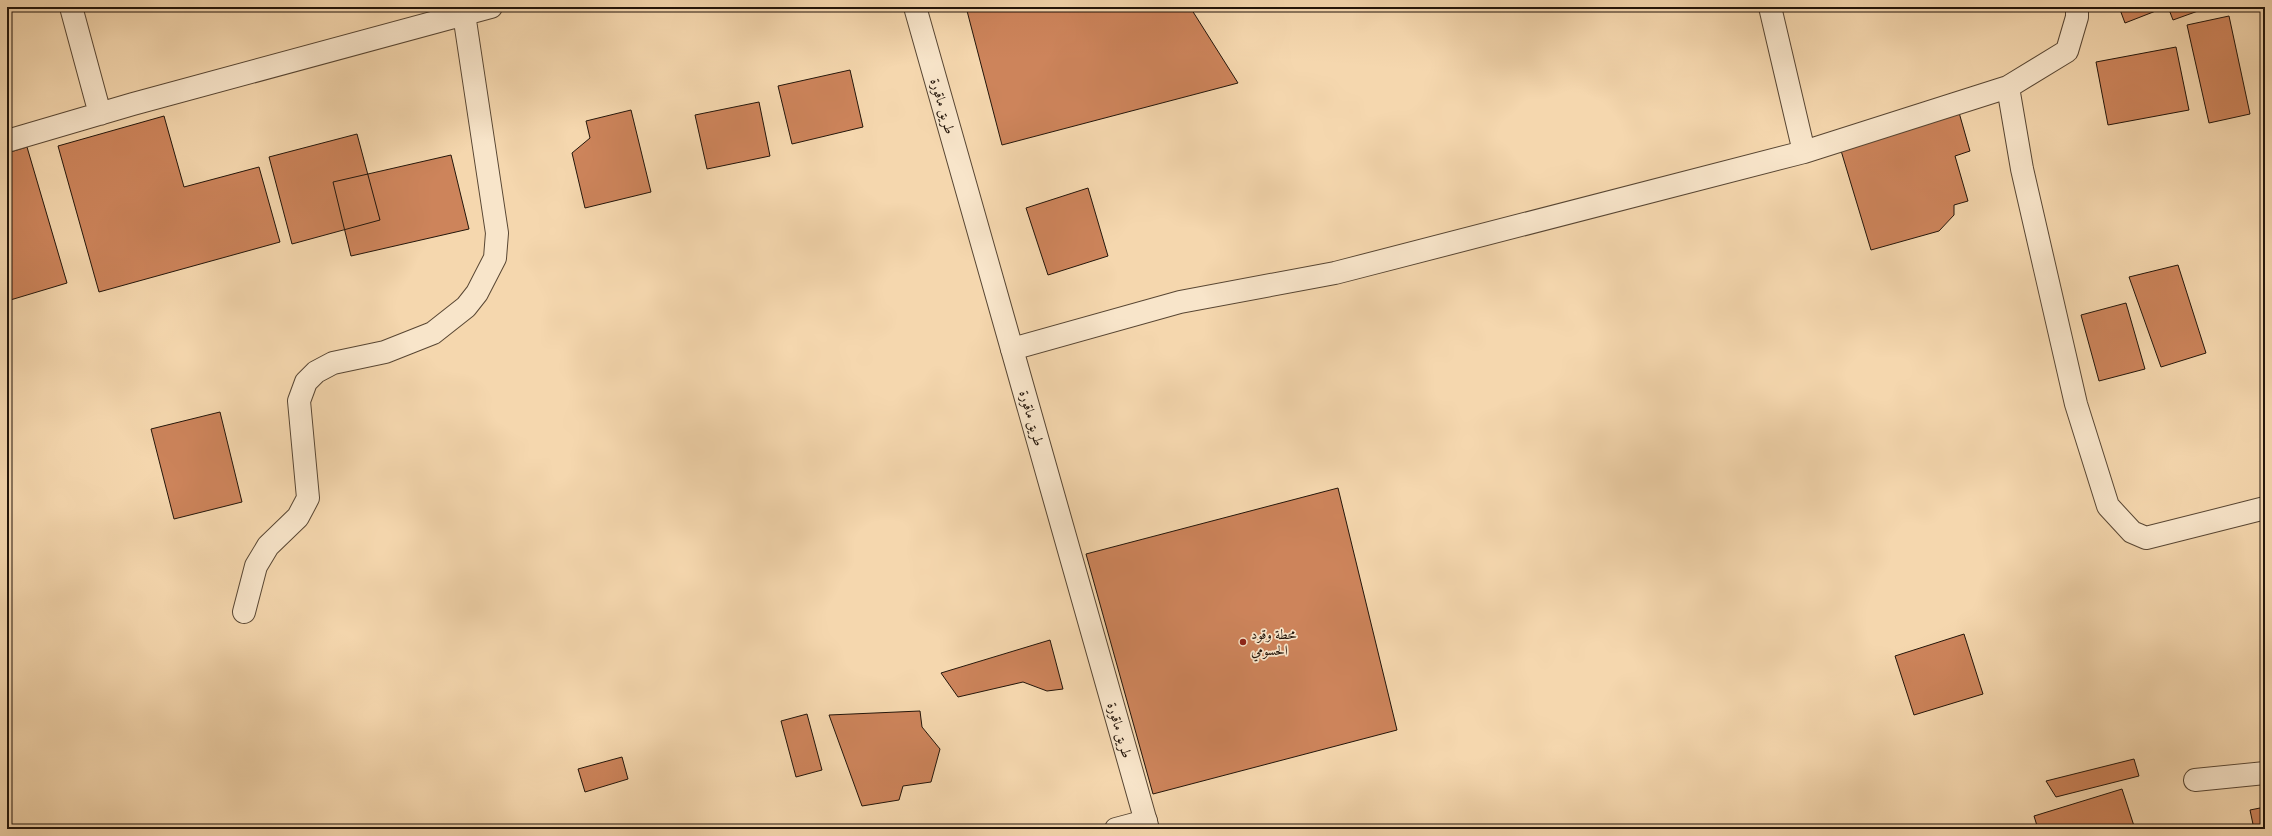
<svg xmlns="http://www.w3.org/2000/svg" width="2272" height="836" font-family="'IM FELL English',Amiri,serif">
	<style>
		.building { fill: #cd845b; stroke: #23150a }
		.lines { fill: none; stroke-linecap: round; stroke-linejoin: round }
		.minor-casing { stroke: #584633; stroke-width: 24 }
		.tertiary-casing { stroke: #584633; stroke-width: 24 }
		.minor { stroke: #f8e5ca; stroke-width: 22 }
		.tertiary { stroke: #f8e5ca; stroke-width: 22 }
		.poi-dot { fill: #8f2418; stroke: #f8e5ca; stroke-width: 1.5 }
		.labels { text-anchor: middle; stroke-width: 3.5; stroke-linejoin: round; paint-order: stroke }
		.street-label { font-size: 14px; fill: #23150a; stroke: #f8e5ca }
		.poi-label { font-size: 14px; fill: #23150a; stroke: #f8e5ca; text-anchor: start }
	</style>
	<rect width="100%" height="100%" fill="#f5d7ae"/>
	<filter id="stains"><feTurbulence type="fractalNoise" baseFrequency=".005" numOctaves="4"/><feColorMatrix values="0 0 0 0 .2 0 0 0 0 .09 0 0 0 0 .02 0 0 0 .5 -.17"/></filter>
	<radialGradient id="worn" r=".72"><stop offset=".6" stop-color="#630" stop-opacity="0"/><stop offset="1" stop-color="#630" stop-opacity=".3"/></radialGradient>
	<path class="building" d="M 966,7 L 1190,7 L 1238,83 L 1002,145 Z
		M 2119,7 L 2166,7 L 2125,23 Z
		M 2168,7 L 2196,7 L 2198,11 L 2173,20 Z
		M 2229,16 L 2250,114 L 2209,123 L 2187,25 Z
		M 2176,47 L 2189,110 L 2108,125 L 2096,62 Z
		M 850,70 L 863,127 L 792,144 L 778,86 Z
		M 759,102 L 770,156 L 707,169 L 695,115 Z
		M 1958,109 L 1970,151 L 1955,156 L 1968,201 L 1954,205 L 1954,215 L 1939,231 L 1871,250 L 1839,144 Z
		M 631,110 L 651,192 L 585,208 L 572,153 L 590,138 L 586,121 Z
		M 164,116 L 184,187 L 259,167 L 280,242 L 99,292 L 58,146 Z
		M 357,134 L 380,220 L 292,244 L 269,157 Z
		M 27,147 L 67,283 L 7,301 L 7,153 Z
		M 451,155 L 469,229 L 351,256 L 333,182 Z
		M 1088,188 L 1108,256 L 1048,275 L 1026,208 Z
		M 2178,265 L 2206,353 L 2161,367 L 2129,277 Z
		M 2126,303 L 2145,369 L 2099,381 L 2081,315 Z
		M 220,412 L 242,502 L 174,519 L 151,429 Z
		M 1338,488 L 1397,730 L 1153,794 L 1086,554 Z
		M 1964,634 L 1983,694 L 1914,715 L 1895,656 Z
		M 1050,640 L 1063,689 L 1047,691 L 1023,682 L 958,697 L 941,673 Z
		M 920,711 L 922,727 L 940,749 L 931,782 L 903,786 L 899,800 L 862,806 L 829,715 Z
		M 807,714 L 822,770 L 796,777 L 781,721 Z
		M 622,757 L 628,779 L 585,792 L 578,769 Z
		M 2134,759 L 2139,776 L 2056,797 L 2046,781 Z
		M 2122,789 L 2135,829 L 2038,829 L 2034,816 Z
		M 2265,807 L 2265,829 L 2254,829 L 2250,810 Z"/>
	<g class="lines">
		<g class="minor-casing">
			<path id="minor" d="M 71,7 L 100,114
				M 1770,7 L 1804,152
				M 2077,7 L 2077,17 L 2067,51 L 2008,87 L 2022,169 L 2076,404 L 2108,506 L 2132,532 L 2146,538 L 2265,508
				M 7,141 L 133,104 L 491,7
				M 1012,349 L 1180,302 L 1335,273 L 1804,152 L 2008,87
				M 244,612 L 256,566 L 268,546 L 298,517 L 308,498 L 299,401 L 306,382 L 316,372 L 333,363 L 385,352 L 433,333 L 466,307 L 477,293 L 495,258 L 497,233 L 464,14
				M 2195,780 L 2265,773
				M 1116,829 L 1146,821"/>
		</g>
		<g class="tertiary-casing">
			<path id="tertiary" d="M 915,7 L 1148,829"/>
		</g>
		<use href="#minor" class="minor"/>
		<use href="#tertiary" class="tertiary"/>
	</g>
	<circle class="poi-dot" cx="1243" cy="642" r="4"/>
	<g class="labels">
		<g class="street-label">
			<text transform="translate(943 106) rotate(74)" y="5">طريق ماقورة</text>
			<text transform="translate(1032 418) rotate(74)" y="5">طريق ماقورة</text>
			<text transform="translate(1120 730) rotate(74)" y="5">طريق ماقورة</text>
		</g>
		<g class="poi-label">
			<text x="1251" y="639">محطة وقود<tspan x="1251" dy="16">الحسومي</tspan></text>
		</g>
	</g>
	<rect width="2272" height="836" fill="none" stroke="#f5d7ae" stroke-width="24"/>
	<rect x="8" y="8" width="2256" height="820" fill="none" stroke="#23150a" stroke-width="2"/>
	<rect x="12" y="12" width="2248" height="812" fill="none" stroke="#23150a"/>
	<rect width="100%" height="100%" filter="url(#stains)"/>
	<rect width="100%" height="100%" fill="url(#worn)"/>
</svg>
